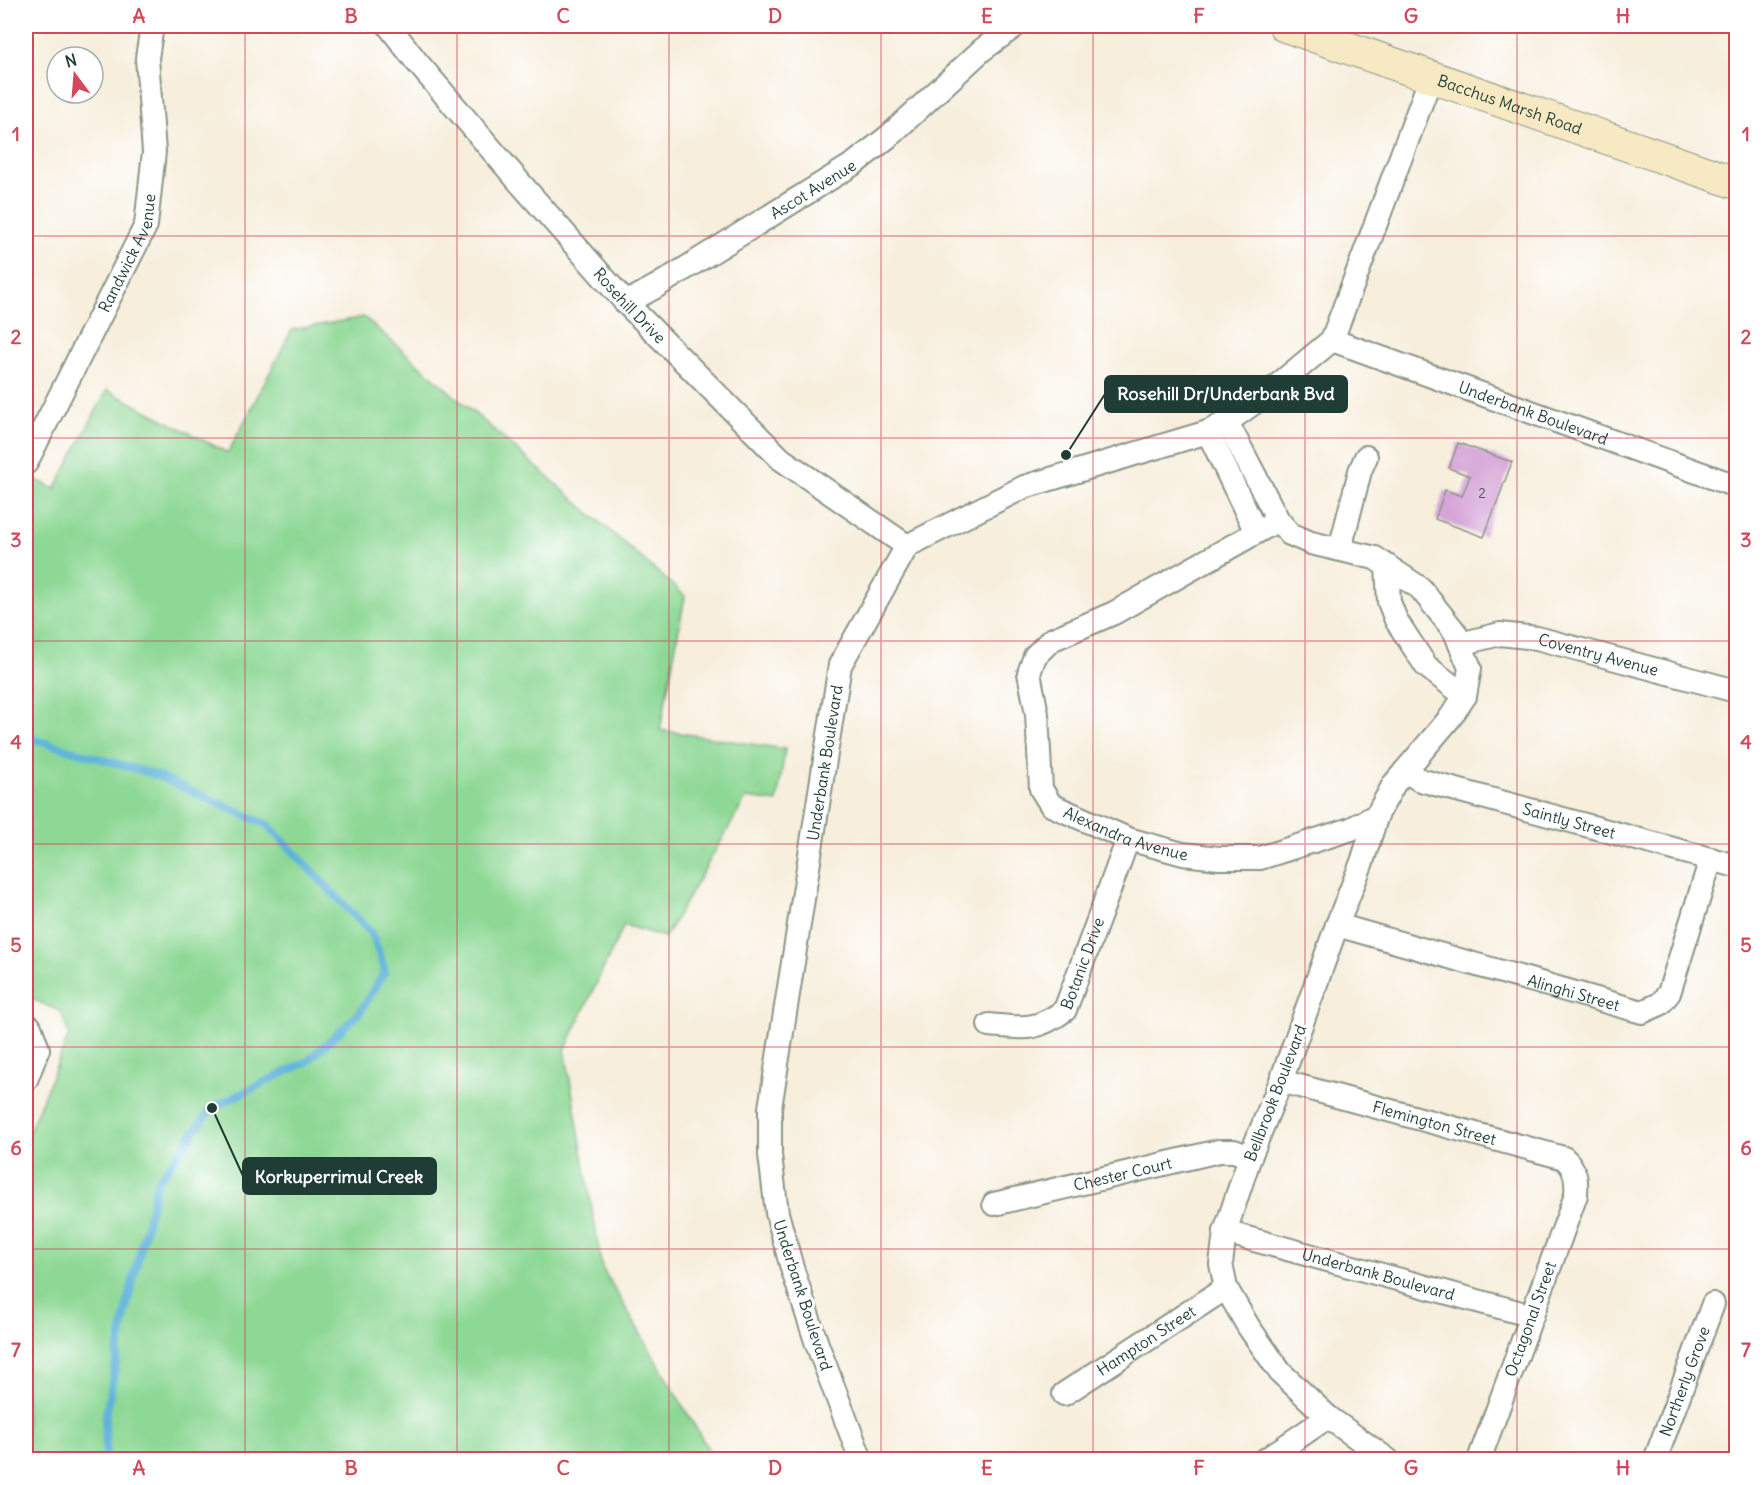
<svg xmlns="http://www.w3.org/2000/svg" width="1762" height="1485" font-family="Delius,sans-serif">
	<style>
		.green { fill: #8ed895; stroke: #568a64; stroke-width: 1.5 }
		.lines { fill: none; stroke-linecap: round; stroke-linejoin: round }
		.stream { stroke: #5eb2da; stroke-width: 8 }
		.building { fill: #d6a5d8 }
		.street-casing { stroke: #8b9688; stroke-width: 26 }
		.secondary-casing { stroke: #8b9688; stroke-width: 34 }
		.street { stroke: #fff; stroke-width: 22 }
		.secondary { stroke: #f7e9c3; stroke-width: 32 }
		.grid { fill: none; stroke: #d1495b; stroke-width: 1.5; stroke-opacity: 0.55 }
		.labels { text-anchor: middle; stroke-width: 6; stroke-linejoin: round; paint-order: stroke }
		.number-label { font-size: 14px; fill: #4d575d }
		.street-label { font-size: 16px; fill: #1f3d34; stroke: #fff }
		.leader { fill: none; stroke: #1f3d34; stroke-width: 2 }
		.callout-dot { fill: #1f3d34; stroke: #fff; stroke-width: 2 }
		.callout { fill: #1f3d34; stroke: #1f3d34; stroke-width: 2 }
		.callout-label { font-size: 18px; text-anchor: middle; font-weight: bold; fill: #fff }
		.neatline { fill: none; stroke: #d1495b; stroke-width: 2 }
		.grid-label { font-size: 20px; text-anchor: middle; font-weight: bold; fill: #d1495b }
	</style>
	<rect width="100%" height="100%" fill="#fff"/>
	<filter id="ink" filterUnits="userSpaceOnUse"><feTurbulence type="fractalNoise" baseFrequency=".0167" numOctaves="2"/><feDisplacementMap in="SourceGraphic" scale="12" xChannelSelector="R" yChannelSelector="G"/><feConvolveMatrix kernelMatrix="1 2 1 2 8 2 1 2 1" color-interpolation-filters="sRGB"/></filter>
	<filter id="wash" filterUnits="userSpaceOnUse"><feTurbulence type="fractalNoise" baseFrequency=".008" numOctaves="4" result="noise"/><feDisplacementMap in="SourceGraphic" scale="24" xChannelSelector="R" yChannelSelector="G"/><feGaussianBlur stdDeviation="1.35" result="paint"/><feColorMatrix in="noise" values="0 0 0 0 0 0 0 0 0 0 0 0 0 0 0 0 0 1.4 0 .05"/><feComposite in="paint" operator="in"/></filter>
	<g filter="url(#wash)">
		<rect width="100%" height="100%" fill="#f7eedc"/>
		<path class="green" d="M 364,317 L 685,596 L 660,730 L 785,749 L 777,802 L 746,798 L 665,937 L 624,925 L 565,1050 L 602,1268 L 714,1459 L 26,1459 L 26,1139 L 69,1035 L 61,1012 L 26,996 L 26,475 L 55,489 L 107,390 L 228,453 L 292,330 Z"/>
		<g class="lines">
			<path class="stream" d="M 26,737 L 153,774 L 268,825 L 372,934 L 385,971 L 360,1012 L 308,1061 L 212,1108 L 157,1182 L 128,1301 L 105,1418 L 106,1460"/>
		</g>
		<g id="blocks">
			<path class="building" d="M 1458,443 L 1512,462 L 1484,537 L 1435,519 L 1445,490 L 1462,496 L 1470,476 L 1449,468 Z"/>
		</g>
	</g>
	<g filter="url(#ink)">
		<use href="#blocks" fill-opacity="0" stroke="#8b9688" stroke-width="1.5"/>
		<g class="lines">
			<g class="street-casing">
				<g id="street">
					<path id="s1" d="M 389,26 L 416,61 L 521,184 L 626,303 L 781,459 L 907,546"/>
					<path id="s2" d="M 626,303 L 657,286 L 855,163 L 889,136 L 982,50 L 1015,26"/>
					<path id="s3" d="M 1332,340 L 1736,486"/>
					<path d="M 1227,422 L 1278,520 L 1290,534 L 1311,543 L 1375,558 L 1420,588 L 1455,632 L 1470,668 L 1465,696 L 1450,718 L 1394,784 L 1377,815 L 1362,862 L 1337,925 L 1281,1081 L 1250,1157 L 1225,1232 L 1221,1264 L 1226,1288 L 1248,1326 L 1280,1372 L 1328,1417 L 1388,1460"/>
					<path d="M 1208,432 L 1256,532"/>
					<path id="s4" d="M 26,463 L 146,225 L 154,152 L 147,58 L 152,26"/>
					<path id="s5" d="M 1278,520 L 1114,613 L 1051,640 L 1035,656 L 1029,673 L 1037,714 L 1041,789 L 1051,805 L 1128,839 L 1183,854 L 1219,858 L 1260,858 L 1351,829 L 1377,815"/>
					<path d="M 1340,549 L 1360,471 L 1366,457"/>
					<path d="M 1387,566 L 1389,602 L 1396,620 L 1426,666 L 1465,696"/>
					<path id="s6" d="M 1460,644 L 1500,634 L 1537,638 L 1736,691"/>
					<path id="s7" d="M 1405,771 L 1420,780 L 1736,866"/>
					<path id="s8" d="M 1337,925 L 1642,1012 L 1660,1004 L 1669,993 L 1711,859"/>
					<path d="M 26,1024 L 30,1027 L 38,1049 L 26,1080"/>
					<path id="s9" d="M 989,1025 C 1023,1028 1035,1032 1065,1010 L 1128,839"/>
					<path id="s10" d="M 1281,1081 L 1564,1158 C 1576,1169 1577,1179 1576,1195 L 1479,1460"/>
					<path id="s11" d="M 994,1204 L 1219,1151 L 1234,1151 L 1250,1157"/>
					<path id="s12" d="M 1225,1232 L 1532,1316"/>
					<path id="s13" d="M 1064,1394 L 1226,1288"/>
					<path id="s14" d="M 861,1460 L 817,1344 L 792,1268 L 777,1213 L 770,1155 L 770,1108 L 840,665 L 907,546 L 1024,487 L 1208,432 L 1227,422 L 1272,390 L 1332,340 L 1431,77"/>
					<path d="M 1265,1460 L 1328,1417"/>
					<path id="s15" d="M 1655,1460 L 1713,1304"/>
				</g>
			</g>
			<g class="secondary-casing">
				<g id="secondary">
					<path id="s16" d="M 1285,26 L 1736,183"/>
				</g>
			</g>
			<use href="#street" class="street"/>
			<use href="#secondary" class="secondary"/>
		</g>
	</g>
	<path class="grid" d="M 245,26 L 245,1460M 457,26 L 457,1460M 669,26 L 669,1460M 881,26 L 881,1460M 1093,26 L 1093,1460M 1305,26 L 1305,1460M 1517,26 L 1517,1460M 26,236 L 1736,236M 26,438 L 1736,438M 26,641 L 1736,641M 26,844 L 1736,844M 26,1047 L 1736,1047M 26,1249 L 1736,1249"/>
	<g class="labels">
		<g class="number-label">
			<text x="1482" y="498">2</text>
		</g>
		<g class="street-label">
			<text dy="6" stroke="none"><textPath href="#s16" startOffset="238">Bacchus Marsh Road</textPath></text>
			<text dy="6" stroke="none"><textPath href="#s2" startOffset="219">Ascot Avenue</textPath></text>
			<text dy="6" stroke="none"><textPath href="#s4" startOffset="234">Randwick Avenue</textPath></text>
			<text dy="6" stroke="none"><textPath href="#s1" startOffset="369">Rosehill Drive</textPath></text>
			<text dy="6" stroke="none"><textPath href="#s3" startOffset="214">Underbank Boulevard</textPath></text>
			<text dy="6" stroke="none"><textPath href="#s6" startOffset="142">Coventry Avenue</textPath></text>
			<text dy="6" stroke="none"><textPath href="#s14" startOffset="716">Underbank Boulevard</textPath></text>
			<text dy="6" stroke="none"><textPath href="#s7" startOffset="172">Saintly Street</textPath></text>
			<text dy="6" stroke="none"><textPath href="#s5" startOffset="514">Alexandra Avenue</textPath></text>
			<text dy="6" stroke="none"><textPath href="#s9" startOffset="130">Botanic Drive</textPath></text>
			<text dy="6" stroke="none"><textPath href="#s8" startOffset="246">Alinghi Street</textPath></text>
			<text transform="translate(1275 1093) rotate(-69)" y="6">Bellbrook Boulevard</text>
			<text dy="6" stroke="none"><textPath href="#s10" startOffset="159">Flemington Street</textPath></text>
			<text dy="6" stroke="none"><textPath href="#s11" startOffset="132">Chester Court</textPath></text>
			<text dy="6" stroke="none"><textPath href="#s12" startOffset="159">Underbank Boulevard</textPath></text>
			<text transform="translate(803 1295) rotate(72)" y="6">Underbank Boulevard</text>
			<text transform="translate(1530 1319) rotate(-70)" y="6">Octagonal Street</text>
			<text dy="6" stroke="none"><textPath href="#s13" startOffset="98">Hampton Street</textPath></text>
			<text dy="6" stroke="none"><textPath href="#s15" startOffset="84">Northerly Grove</textPath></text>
		</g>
	</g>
	<path class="leader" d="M1066 455L1105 394M212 1108L243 1176"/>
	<g class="callout-dot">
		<circle cx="1066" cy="455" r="6"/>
		<circle cx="212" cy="1108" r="6"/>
	</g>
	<g class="callout">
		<rect x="1105" y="376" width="242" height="36" rx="6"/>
		<rect x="243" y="1158" width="193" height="36" rx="6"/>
	</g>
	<g class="callout-label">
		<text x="1226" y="400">Rosehill Dr/Underbank Bvd</text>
		<text x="339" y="1183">Korkuperrimul Creek</text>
	</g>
	<rect width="1762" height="1485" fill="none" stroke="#fff" stroke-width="66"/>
	<g transform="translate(75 75) rotate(344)"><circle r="28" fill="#ffffff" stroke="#a5b1ae" stroke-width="1.5"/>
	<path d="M0-4.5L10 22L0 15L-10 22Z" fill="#d1495b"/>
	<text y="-9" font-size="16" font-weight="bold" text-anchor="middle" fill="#1f3d34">N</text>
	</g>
	<rect x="33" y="33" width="1696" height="1419" class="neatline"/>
	<g class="grid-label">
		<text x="139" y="23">A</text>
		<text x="351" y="23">B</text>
		<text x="563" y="23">C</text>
		<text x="775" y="23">D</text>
		<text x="987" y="23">E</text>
		<text x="1199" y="23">F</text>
		<text x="1411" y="23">G</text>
		<text x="1623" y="23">H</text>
		<text x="16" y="141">1</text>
		<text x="1746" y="141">1</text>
		<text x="16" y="344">2</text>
		<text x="1746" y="344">2</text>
		<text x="16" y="547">3</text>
		<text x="1746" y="547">3</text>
		<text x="16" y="749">4</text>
		<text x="1746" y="749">4</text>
		<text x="16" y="952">5</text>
		<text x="1746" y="952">5</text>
		<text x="16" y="1155">6</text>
		<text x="1746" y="1155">6</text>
		<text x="16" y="1357">7</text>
		<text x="1746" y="1357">7</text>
		<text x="139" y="1475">A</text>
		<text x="351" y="1475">B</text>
		<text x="563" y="1475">C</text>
		<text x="775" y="1475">D</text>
		<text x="987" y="1475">E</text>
		<text x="1199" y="1475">F</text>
		<text x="1411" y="1475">G</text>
		<text x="1623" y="1475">H</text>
	</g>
</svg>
